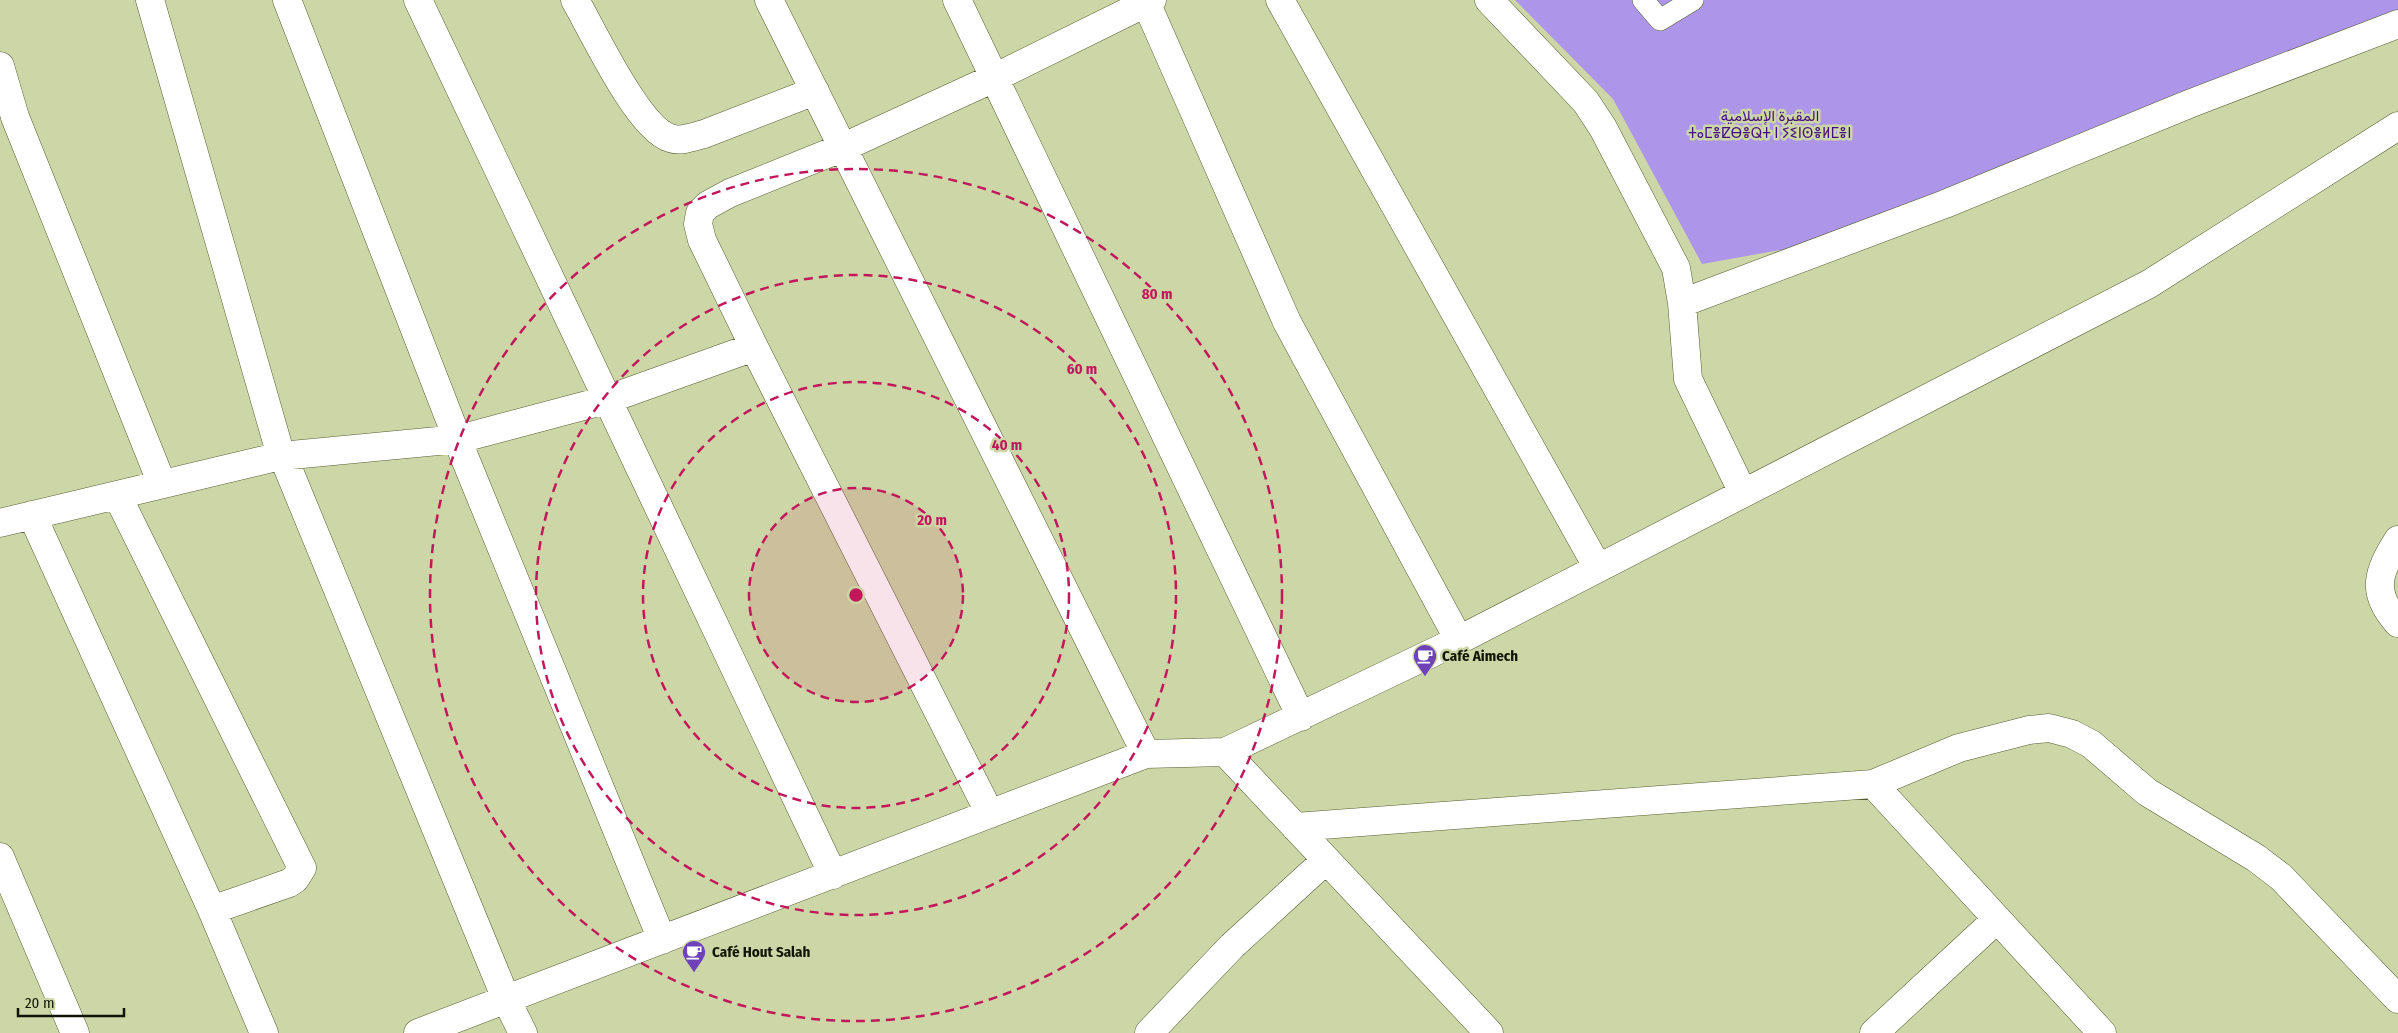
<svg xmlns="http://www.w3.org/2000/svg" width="2398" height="1033" font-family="'Fira Sans Condensed',Vazirmatn,'Noto Sans Tifinagh',sans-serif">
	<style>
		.green { fill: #ad96e9 }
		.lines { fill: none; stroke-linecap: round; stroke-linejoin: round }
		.lane-casing { stroke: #575e32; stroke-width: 22 }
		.street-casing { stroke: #575e32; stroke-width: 29 }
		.lane { stroke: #fff; stroke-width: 21 }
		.street { stroke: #fff; stroke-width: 28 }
		.ring { fill: none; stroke: #c2185b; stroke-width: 2.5; stroke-dasharray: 9 6 }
		.labels { text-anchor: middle; stroke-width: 5; stroke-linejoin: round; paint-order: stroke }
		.park-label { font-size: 15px; fill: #440d82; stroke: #cdd6a6 }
		.poi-label { font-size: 15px; font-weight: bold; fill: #111404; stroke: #cdd6a6; text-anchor: start }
		.centre { fill: #c2185b; stroke: #cdd6a6; stroke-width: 2.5 }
		.ring-label { font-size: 15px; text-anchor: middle; font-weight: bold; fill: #c2185b; stroke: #cdd6a6; stroke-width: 5; stroke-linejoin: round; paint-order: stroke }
	</style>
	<rect width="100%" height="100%" fill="#cdd6a6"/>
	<path class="green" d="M 1515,0 L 2398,0 L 2398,23 L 1836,240 L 1702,264 L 1613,99 Z"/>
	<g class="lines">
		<g class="lane-casing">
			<path id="lane" d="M 1643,0 L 1660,20 L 1693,0"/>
		</g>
		<g class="street-casing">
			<path id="street" d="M 150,0 L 281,456 L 287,466 L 506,999 L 523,1033
				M 287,0 L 464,456 L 662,940
				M 418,0 L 833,875
				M 575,0 C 593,31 638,128 670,138 C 680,142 693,137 704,134 L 815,91
				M 769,0 L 1146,754
				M 957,0 L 1301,717
				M 1145,0 L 1287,322 L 1459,640
				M 1280,0 L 1598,568
				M 1489,0 L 1586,102 L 1603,128 L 1676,268 L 1682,303 L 1945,204 L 2189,104 L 2398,24
				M 0,66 L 15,117 L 162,484
				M 1682,303 L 1688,379 L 1743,493
				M 117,495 L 302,868 L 295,879 L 289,883 L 212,910
				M 32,515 L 212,910 L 264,1033
				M 0,523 L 281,456 L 459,439 L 606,400 L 754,347
				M 2398,540 C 2378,572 2370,592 2398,623
				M 1225,752 L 1489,1033
				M 1873,784 L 1959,748 L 2029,730 L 2049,728 L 2072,734 L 2091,744 L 2147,792 L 2256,858 L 2281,877 L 2398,999
				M 990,814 L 754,347 L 702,240 L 698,224 L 700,213 L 708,205 L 730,193 L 844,147 L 994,78 L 1152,0
				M 1295,827 L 1873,784 L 2102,1033
				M 0,857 L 75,1033
				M 418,1033 L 1146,754 L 1225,752 L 1459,640 L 2149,284 L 2398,126
				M 1149,1033 L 1232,946 L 1326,860
				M 1874,1033 L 1997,919"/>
		</g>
		<use href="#lane" class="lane"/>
		<use href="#street" class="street"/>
	</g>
	<circle cx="856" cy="595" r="107" fill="#c2185b" fill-opacity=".12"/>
	<g class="ring">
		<circle cx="856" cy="595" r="107"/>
		<circle cx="856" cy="595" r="213"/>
		<circle cx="856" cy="595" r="320"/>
		<circle cx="856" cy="595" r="426"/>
	</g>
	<defs>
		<g id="cafe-pin" transform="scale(1.25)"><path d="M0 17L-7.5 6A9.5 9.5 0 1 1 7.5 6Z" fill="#6f42ba" stroke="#cdd6a6"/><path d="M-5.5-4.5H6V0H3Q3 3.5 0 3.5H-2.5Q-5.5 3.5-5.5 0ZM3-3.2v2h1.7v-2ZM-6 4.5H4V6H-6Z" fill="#fff"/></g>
	</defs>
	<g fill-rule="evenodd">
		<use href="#cafe-pin" x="1425" y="656"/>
		<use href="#cafe-pin" x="694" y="952"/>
	</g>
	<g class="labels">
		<g class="park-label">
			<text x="1770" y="121">المقبرة الإسلامية<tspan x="1770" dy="17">ⵜⴰⵎⴻⵇⴱⴻⵕⵜ ⵏ ⵢⵉⵏⵙⴻⵍⵎⴻⵏ</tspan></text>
		</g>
		<g class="poi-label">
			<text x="1442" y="661">Café Aimech</text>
			<text x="712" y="957">Café Hout Salah</text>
		</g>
	</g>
	<circle cx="856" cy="595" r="8" class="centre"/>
	<g class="ring-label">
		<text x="1157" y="299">80 m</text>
		<text x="1082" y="374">60 m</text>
		<text x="1007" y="450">40 m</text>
		<text x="932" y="525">20 m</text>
	</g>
	<path d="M18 1008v8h106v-8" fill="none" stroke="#111404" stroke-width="2.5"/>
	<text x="25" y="1008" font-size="15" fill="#111404" stroke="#cdd6a6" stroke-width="4" paint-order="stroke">20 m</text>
</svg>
